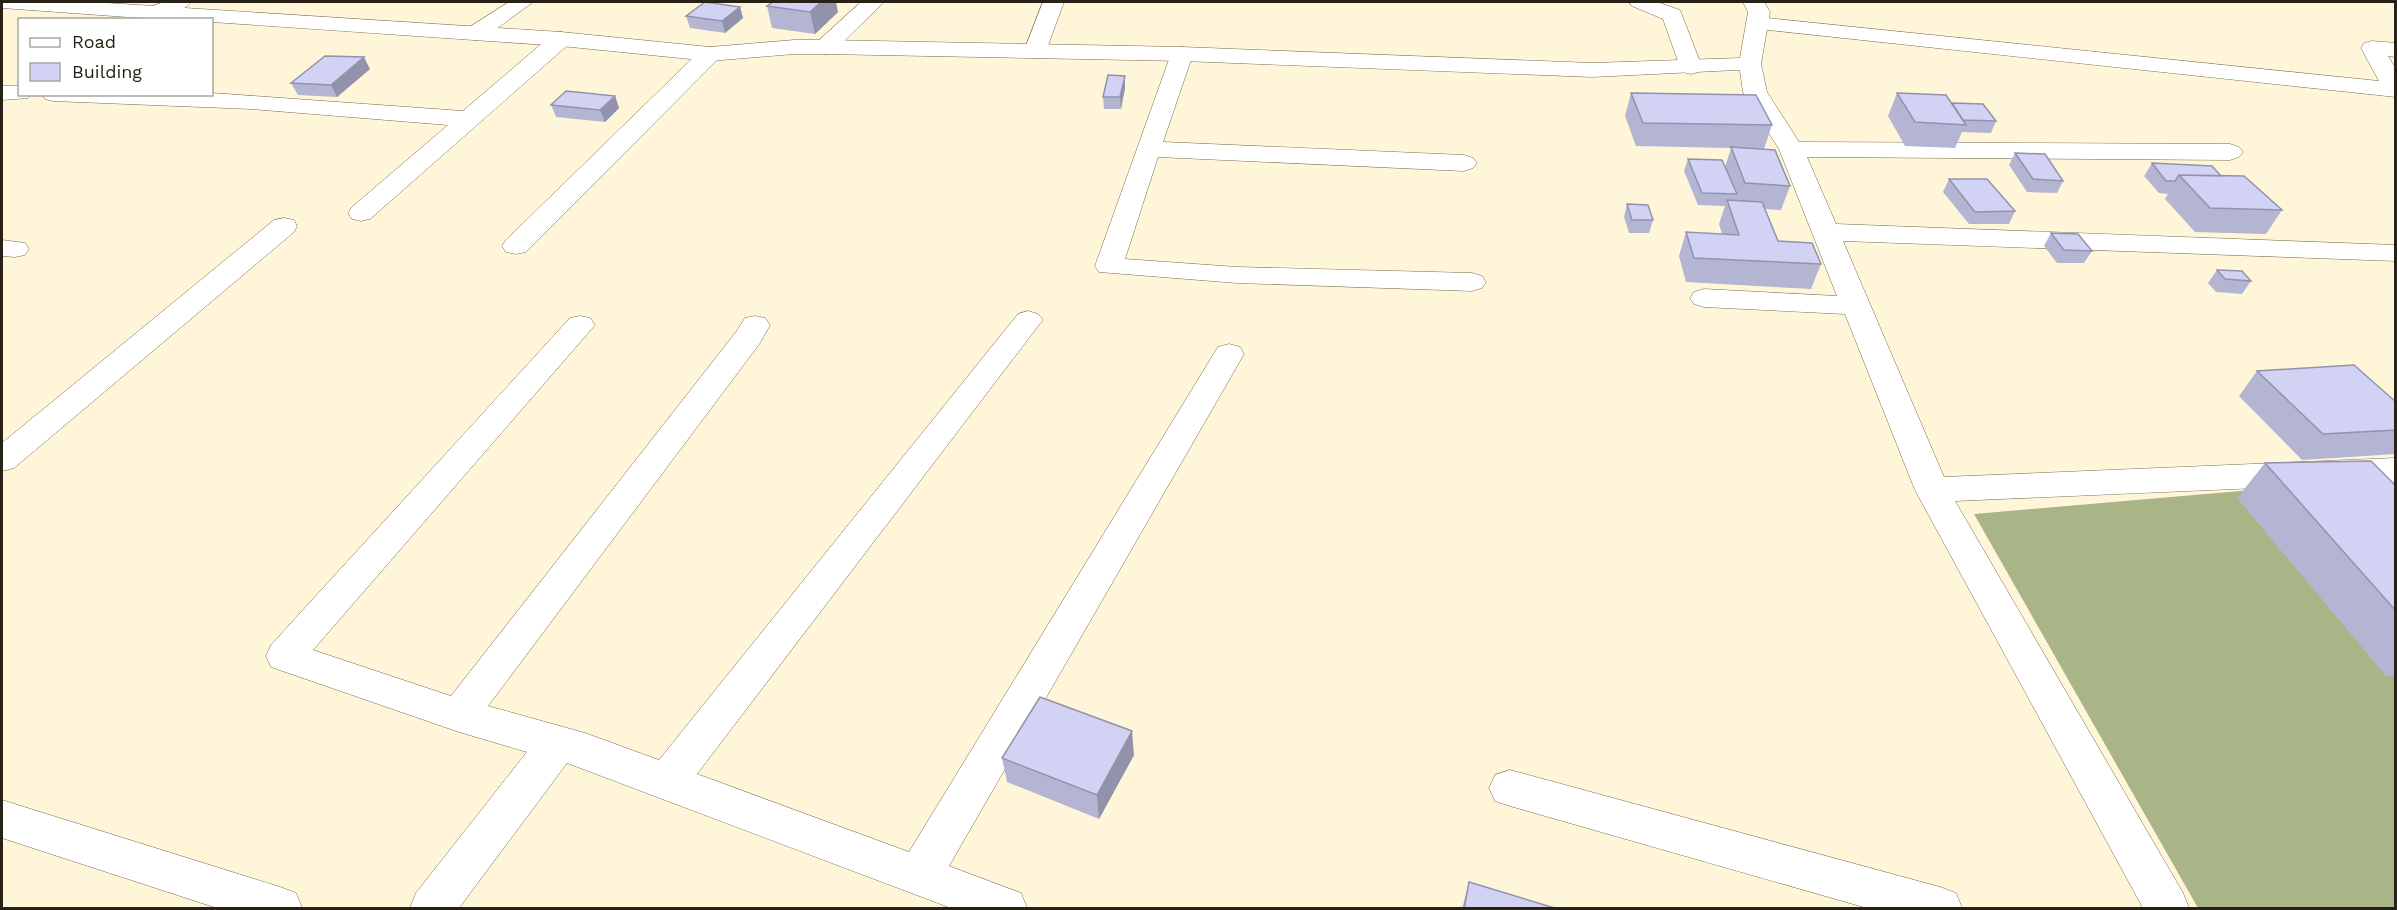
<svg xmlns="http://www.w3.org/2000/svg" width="2397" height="910" font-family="'Work Sans',sans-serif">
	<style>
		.forest { fill: #a9b587 }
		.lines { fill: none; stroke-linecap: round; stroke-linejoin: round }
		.minor-casing { stroke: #756a4b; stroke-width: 1 }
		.tertiary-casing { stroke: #756a4b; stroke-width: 1 }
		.minor { fill: #fff; fill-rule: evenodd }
		.tertiary { fill: #fff; fill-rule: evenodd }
		.wall { fill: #b4b5d2 }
		.shaded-wall { fill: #9293ab }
		.building { fill: #d1d2f4; stroke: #9293ab; stroke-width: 1.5 }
	</style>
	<rect width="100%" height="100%" fill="#fff5d9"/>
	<path class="forest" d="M 2287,487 L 2395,495 L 2395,908 L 2198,908 L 1974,514 Z"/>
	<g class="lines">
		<g class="minor-casing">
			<path id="minor" d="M 164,2 L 191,2 C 183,12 164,18 152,16 L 149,11 L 152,6 Z
				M 509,2 L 533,2 L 484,38 L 476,40 L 468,38 L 465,33 L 468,28 Z
				M 861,2 L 884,2 L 833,52 L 825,54 L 817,52 L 814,47 L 817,42 Z
				M 1043,2 L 1064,2 L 1046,51 L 1043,56 L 1035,58 L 1027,56 L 1024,51 Z
				M 1629,2 L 1657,2 L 1680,10 L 1702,67 L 1699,72 L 1691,74 L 1683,72 L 1680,67 L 1663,19 L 1632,6 Z
				M 1757,17 L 2379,81 L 2361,48 L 2364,43 L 2372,41 L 2396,43 L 2396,57 L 2388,56 L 2396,69 L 2396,97 L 1749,28 L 1746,23 L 1749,18 Z
				M 561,32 L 569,34 L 572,39 L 569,44 L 370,219 L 361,221 L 352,219 L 348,213 L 352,207 L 448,125 L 251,109 L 53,101 L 45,99 L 42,94 L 212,93 L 463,111 L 553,34 Z
				M 710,47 L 718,49 L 721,54 L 718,59 L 526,252 L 516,254 L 506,252 L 502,246 L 506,240 L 702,49 Z
				M 1182,47 L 1190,49 L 1193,54 L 1163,142 L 1464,155 L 1473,158 L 1477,163 L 1473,168 L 1464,171 L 1158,157 L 1125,259 L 1237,267 L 1472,273 L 1482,276 L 1486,282 L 1482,288 L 1472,291 L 1237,283 L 1099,272 L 1095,266 L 1171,54 L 1174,49 Z
				M 1750,57 L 1758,59 L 1761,64 L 1767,92 L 1799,142 L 2230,144 L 2239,147 L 2243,152 L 2239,157 L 2230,160 L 1807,157 L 1836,224 L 2396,245 L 2396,261 L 1843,241 L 1944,477 L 2396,458 L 2396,482 L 1955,501 L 2183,893 L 2189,908 L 2143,908 L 1915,490 L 1845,314 L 1704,307 L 1694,304 L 1690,298 L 1694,292 L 1704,289 L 1837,296 L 1779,149 L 1743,92 L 1739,64 L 1742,59 Z
				M 2,86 L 20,86 L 20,94 L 31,94 L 28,98 L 2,100 Z
				M 284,218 L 294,220 L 297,226 L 294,232 L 14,468 L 2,471 L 2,443 L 274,220 Z
				M 2,240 L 25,243 L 29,249 L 25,255 L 15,257 L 2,256 Z
				M 1028,311 L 1038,314 L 1043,320 L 1038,326 L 697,774 L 909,852 L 1218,347 L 1229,344 L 1240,347 L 1244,354 L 949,866 L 1021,893 L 1027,908 L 951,908 L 567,763 L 459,908 L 410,908 L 416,893 L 527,752 L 459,732 L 271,667 L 266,656 L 271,645 L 570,318 L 580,316 L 590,318 L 595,325 L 313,650 L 451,696 L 736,332 L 745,318 L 755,316 L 765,318 L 770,325 L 760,343 L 488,706 L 585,733 L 659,760 L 1018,314 Z
				M 1510,770 L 1940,887 L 1956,893 L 1962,908 L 1867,908 L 1510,806 L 1495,801 L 1489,788 L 1495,775 Z
				M 2,800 L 280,887 L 296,893 L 302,908 L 217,908 L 2,838 Z"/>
		</g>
		<g class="tertiary-casing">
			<path id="tertiary" d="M 2,2 L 91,2 L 561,32 L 710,47 L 794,40 L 825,40 L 1182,47 L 1592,63 L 1740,58 L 1748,12 L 1743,2 L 1764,2 L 1770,12 L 1761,64 L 1758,69 L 1592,77 L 1182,61 L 825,54 L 794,54 L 710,61 L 561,46 L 212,22 L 212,20 L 169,20 L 2,8 Z"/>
		</g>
		<use href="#minor" class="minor"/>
		<use href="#tertiary" class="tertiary"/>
	</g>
	<path class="wall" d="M 767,6 L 838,12 L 815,34 L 772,28 Z
		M 740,7 L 743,18 L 725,33 L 690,28 L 686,16 Z
		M 370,69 L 337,97 L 298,95 L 291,83 Z
		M 1125,76 L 1125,88 L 1121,109 L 1104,109 L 1103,97 Z
		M 1631,93 L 1772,125 L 1764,149 L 1790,186 L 1781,210 L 1765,209 L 1778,241 L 1821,264 L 1811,289 L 1686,282 L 1679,256 L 1686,232 L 1722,234 L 1719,224 L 1725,206 L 1698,205 L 1684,171 L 1688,159 L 1725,167 L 1731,148 L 1636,146 L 1625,116 Z
		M 1897,93 L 1952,103 L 1996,121 L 1991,133 L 1962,132 L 1955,148 L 1905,146 L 1888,116 Z
		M 615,96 L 619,108 L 605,122 L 556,117 L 551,105 Z
		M 2015,153 L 2063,181 L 2057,193 L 2027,192 L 2009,165 Z
		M 2152,163 L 2221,176 L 2282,210 L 2266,234 L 2195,232 L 2165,199 L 2168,194 L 2159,193 L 2144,176 Z
		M 1949,179 L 2015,211 L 2009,224 L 1969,224 L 1943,192 Z
		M 1627,204 L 1653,220 L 1649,233 L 1629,233 L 1624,217 Z
		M 2051,233 L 2092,251 L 2084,263 L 2057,263 L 2044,246 Z
		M 2217,270 L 2251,281 L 2242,294 L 2216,292 L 2208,283 Z
		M 2257,371 L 2396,402 L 2396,454 L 2302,460 L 2239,396 Z
		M 2265,463 L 2396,486 L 2396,675 L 2386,676 L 2237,498 Z
		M 1134,755 L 1099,819 L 1007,782 L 1002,758 Z
		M 1469,882 L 1558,909 L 1462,909 Z"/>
	<path class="shaded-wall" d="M 819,2 L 836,2 L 838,12 L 815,34 L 810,12 Z
		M 740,7 L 743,18 L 725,33 L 722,21 Z
		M 364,57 L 370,69 L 337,97 L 331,85 Z
		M 1125,76 L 1125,88 L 1121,109 L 1120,97 Z
		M 615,96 L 619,108 L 605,122 L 600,110 Z
		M 1132,731 L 1134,755 L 1099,819 L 1097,795 Z"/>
	<path class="building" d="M 705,2 L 740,7 L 722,21 L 686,16 Z
		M 773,2 L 821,2 L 810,12 L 767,6 Z
		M 325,56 L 364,57 L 331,85 L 291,83 Z
		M 1108,75 L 1125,76 L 1120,97 L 1103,97 Z
		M 566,91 L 615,96 L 600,110 L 551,105 Z
		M 1631,93 L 1756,95 L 1772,125 L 1643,123 Z
		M 1897,93 L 1946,95 L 1966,125 L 1915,122 Z
		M 1952,103 L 1983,104 L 1996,121 L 1963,120 Z
		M 1731,147 L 1775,150 L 1790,186 L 1745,183 Z
		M 2015,153 L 2045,154 L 2063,181 L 2033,179 Z
		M 1688,159 L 1722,160 L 1737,194 L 1702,193 Z
		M 2152,163 L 2212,166 L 2221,176 L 2179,175 L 2175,181 L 2166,181 Z
		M 2179,175 L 2244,176 L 2282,210 L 2210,208 Z
		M 1949,179 L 1987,179 L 2015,211 L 1975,212 Z
		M 1727,200 L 1762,202 L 1778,241 L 1812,243 L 1821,264 L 1694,258 L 1686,232 L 1739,235 Z
		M 1627,204 L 1648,205 L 1653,220 L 1632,220 Z
		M 2051,233 L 2078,234 L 2092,251 L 2064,250 Z
		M 2217,270 L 2242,271 L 2251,281 L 2225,279 Z
		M 2354,365 L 2396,402 L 2396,430 L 2323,434 L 2257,371 Z
		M 2371,461 L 2396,486 L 2396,611 L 2265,463 Z
		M 1040,697 L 1132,731 L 1097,795 L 1002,758 Z
		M 1469,882 L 1558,909 L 1464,909 Z"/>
	<rect width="2397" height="910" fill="none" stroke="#272215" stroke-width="6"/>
	<rect x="18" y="18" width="195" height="78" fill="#ffffff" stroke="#a9a7a1" stroke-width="1.5"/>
	<rect x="30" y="38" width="30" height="9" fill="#ffffff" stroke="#a9a7a1" stroke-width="1.5"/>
	<text x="72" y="48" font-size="18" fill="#272215">Road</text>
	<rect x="30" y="63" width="30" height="18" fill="#d1d2f4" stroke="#a9a7a1" stroke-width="1.5"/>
	<text x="72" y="78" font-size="18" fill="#272215">Building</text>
</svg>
